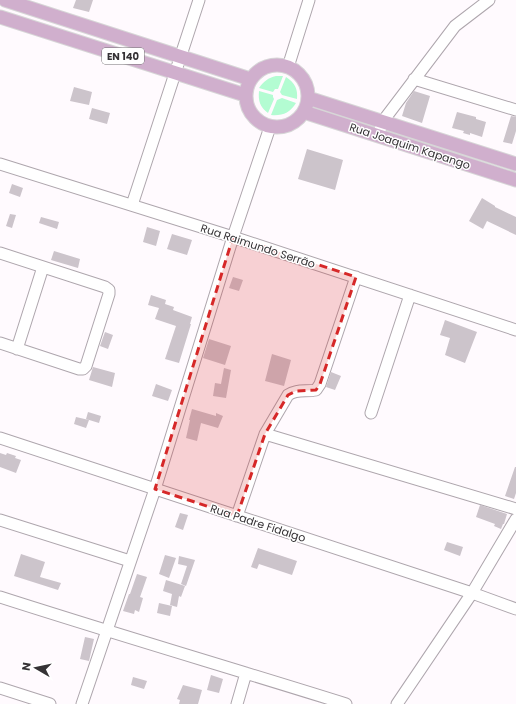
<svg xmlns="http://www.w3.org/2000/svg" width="516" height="704" font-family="Poppins,sans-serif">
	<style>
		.green { fill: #b3fcd2 }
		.building { fill: #ccc4cb }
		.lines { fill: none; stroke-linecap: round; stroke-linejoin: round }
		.minor-casing { stroke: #aea6ad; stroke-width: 13 }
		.major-casing { stroke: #d7d6d7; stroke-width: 15 }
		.minor { stroke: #fff; stroke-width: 11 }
		.major { stroke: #d0afcd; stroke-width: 13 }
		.marked { fill: #d62828; fill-opacity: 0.2; stroke: #d62828; stroke-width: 3; stroke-dasharray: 8 5; stroke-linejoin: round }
		.labels { text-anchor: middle; stroke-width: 3; stroke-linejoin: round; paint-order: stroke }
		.shield { fill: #fff; stroke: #727072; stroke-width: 1 }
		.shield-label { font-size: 10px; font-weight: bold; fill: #353235 }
		.street-label { font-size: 11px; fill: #353235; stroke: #fff }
	</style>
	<rect width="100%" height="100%" fill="#fffafe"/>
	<path class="green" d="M 276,76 L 283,76 L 278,89 L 275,89 L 273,92 L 259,88 C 264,81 268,78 276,76 Z
		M 286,77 C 295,83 298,89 297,99 L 282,95 L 280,92 Z
		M 259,91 L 273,95 L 273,97 L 274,99 L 268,113 C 260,107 258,101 259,91 Z
		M 282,98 L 296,103 C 290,113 282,116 271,115 L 277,100 Z"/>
	<path class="building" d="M 76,0 L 93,0 L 89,12 L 73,8 Z
		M 74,87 L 92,92 L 89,105 L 70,101 Z
		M 414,91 L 430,96 L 422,123 L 402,116 L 406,103 Z
		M 92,108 L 110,113 L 107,124 L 89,119 Z
		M 457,112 L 476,117 L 476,119 L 486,122 L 482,137 L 470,133 L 470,135 L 463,133 L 464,131 L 452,128 Z
		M 511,116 L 516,117 L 516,131 L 512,144 L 503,142 Z
		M 307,149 L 343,160 L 335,190 L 298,179 Z
		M 12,184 L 23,188 L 20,197 L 9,193 Z
		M 482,198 L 495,206 L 495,207 L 516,217 L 516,235 L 487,221 L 483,229 L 469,221 Z
		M 10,214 L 16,215 L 12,228 L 6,226 Z
		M 41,217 L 59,222 L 57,229 L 39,223 Z
		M 147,227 L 160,231 L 156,246 L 143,242 Z
		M 172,234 L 192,240 L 187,255 L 167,249 Z
		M 54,251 L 80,259 L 78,268 L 51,260 Z
		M 233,277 L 243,280 L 239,291 L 229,288 Z
		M 151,295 L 166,300 L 165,304 L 174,307 L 173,310 L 192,317 L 190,324 L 191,324 L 179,363 L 165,359 L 176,326 L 155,319 L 159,308 L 148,305 Z
		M 445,320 L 477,332 L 465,363 L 445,355 L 450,338 L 440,335 Z
		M 105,332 L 113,335 L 108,349 L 100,346 Z
		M 209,339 L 231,346 L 225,365 L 203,358 Z
		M 272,354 L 291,360 L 284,386 L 265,381 Z
		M 93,367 L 115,373 L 112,387 L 89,380 Z
		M 224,368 L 231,370 L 226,398 L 213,396 L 215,383 L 221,384 Z
		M 331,372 L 341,376 L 335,390 L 326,387 Z
		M 156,384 L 172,390 L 168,401 L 152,396 Z
		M 192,409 L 216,416 L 216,413 L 223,416 L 218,428 L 201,423 L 197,441 L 186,438 L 190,420 L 189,420 Z
		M 88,412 L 101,416 L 99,423 L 86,419 Z
		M 76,417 L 89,420 L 86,428 L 74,424 Z
		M 0,453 L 6,455 L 7,453 L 16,456 L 15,458 L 21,460 L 16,473 L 0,467 Z
		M 515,467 L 516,467 L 516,493 L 514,499 L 505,496 Z
		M 480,505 L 507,514 L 504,524 L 503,524 L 501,529 L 494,526 L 495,524 L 476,517 Z
		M 180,513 L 188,515 L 183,530 L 175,527 Z
		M 447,542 L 463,547 L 460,556 L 444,550 Z
		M 258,548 L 297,561 L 292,575 L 259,564 L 257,569 L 251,567 Z
		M 21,554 L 45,562 L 40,577 L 61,583 L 58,590 L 14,576 Z
		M 165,555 L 176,558 L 169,578 L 159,574 Z
		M 179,556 L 195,560 L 186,586 L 181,584 L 187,566 L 178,564 Z
		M 137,574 L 147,577 L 140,597 L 143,598 L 139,612 L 135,610 L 134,614 L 123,611 L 129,594 L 130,594 Z
		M 166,580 L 185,586 L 181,597 L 179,596 L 177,607 L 170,605 L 172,594 L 163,591 Z
		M 159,603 L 172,606 L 170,616 L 157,613 Z
		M 85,637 L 94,639 L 89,661 L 80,659 Z
		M 211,675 L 223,679 L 219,693 L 207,690 Z
		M 133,677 L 147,681 L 144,689 L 131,685 Z
		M 183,685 L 202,690 L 198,704 L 179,704 L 180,700 L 177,699 Z"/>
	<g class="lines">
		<g class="minor-casing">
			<path id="minor" d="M 288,67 L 309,0
				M 414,79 L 516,110
				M 378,136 L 383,121 L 455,26 L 489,0
				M 0,164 L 233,237 L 516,330
				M 132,205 L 199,0
				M 0,253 L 105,287 L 109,290 L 109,294 L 86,366 L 83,369 L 79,369 L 0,343
				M 17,349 L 43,267
				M 371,413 L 410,295
				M 265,434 L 516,509
				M 0,438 L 472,593 L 516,609
				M 237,516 L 265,434 L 288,395 C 296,389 306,392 316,390 L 320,384 L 356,277
				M 0,520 L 130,561
				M 0,597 C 115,634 231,668 346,704
				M 0,688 L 50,704
				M 82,704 L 155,489 L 233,237 L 270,127
				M 237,704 L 246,673
				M 397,704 L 472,593 L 516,519"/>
		</g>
		<g class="major-casing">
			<path id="major" d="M 5,0 L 250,79
				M 0,17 L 245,95
				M246 96a31 31 0 1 1 62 0a31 31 0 1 1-62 0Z
				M 308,98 L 516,164
				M 304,112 L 516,180"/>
		</g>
		<use href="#minor" class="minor"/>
		<use href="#major" class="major"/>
	</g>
	<path class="marked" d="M 233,237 L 356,277 L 320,384 L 316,390 L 296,391 L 288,395 L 265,434 L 237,516 L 155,489 Z"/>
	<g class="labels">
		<rect class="shield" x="102" y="48" width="42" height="16" rx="3"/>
		<g class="shield-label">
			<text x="123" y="60">EN 140</text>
		</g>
		<g class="street-label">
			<text transform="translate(410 146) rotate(18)" y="4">Rua Joaquim Kapango</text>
			<text transform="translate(258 246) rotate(18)" y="4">Rua Raimundo Serrão</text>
			<text transform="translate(258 523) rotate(18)" y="4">Rua Padre Fidalgo</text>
		</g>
	</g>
	<g transform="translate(36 668) rotate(279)" stroke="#ffffff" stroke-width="3" paint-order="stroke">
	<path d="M0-3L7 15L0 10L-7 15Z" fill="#353235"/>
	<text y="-6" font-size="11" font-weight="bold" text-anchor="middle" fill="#353235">N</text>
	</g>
</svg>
